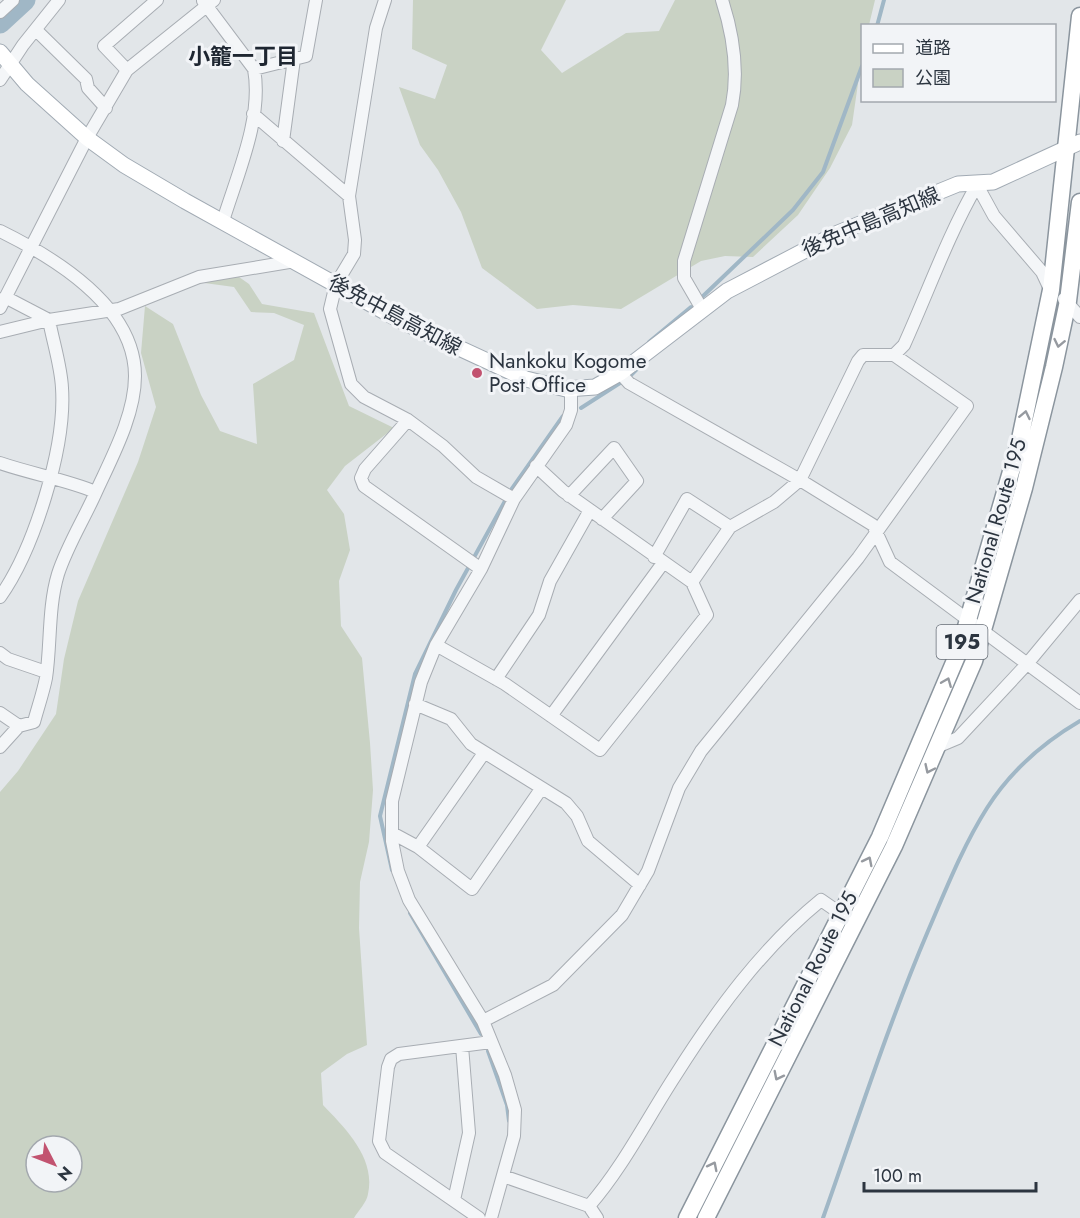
<svg xmlns="http://www.w3.org/2000/svg" width="1080" height="1218" font-family="Jost,'Noto Sans JP',sans-serif">
	<style>
		.green { fill: #c9d2c4; fill-rule: evenodd }
		.lines { fill: none; stroke-linecap: round; stroke-linejoin: round }
		.stream { stroke: #a0b7c6; stroke-width: 4 }
		.river { stroke: #a0b7c6; stroke-width: 21 }
		.minor-casing { stroke: #a8adb3; stroke-width: 14 }
		.major-casing { stroke: #a2abb4; stroke-width: 17 }
		.highway-casing { stroke: #8b959e; stroke-width: 19 }
		.minor { stroke: #f4f6f8; stroke-width: 12 }
		.major { stroke: #fff; stroke-width: 15 }
		.highway { stroke: #fff; stroke-width: 16 }
		.oneway { stroke: #969aa0 }
		.poi-dot { fill: #c25370; stroke: #f2f4f7; stroke-width: 2 }
		.labels { text-anchor: middle; stroke-width: 6; stroke-linejoin: round; paint-order: stroke }
		.shield { fill: #f2f4f7; stroke: #676e77; stroke-width: 1.5 }
		.shield-label { font-size: 20px; font-weight: bold; fill: #2c3540 }
		.street-label { font-size: 21px; fill: #2c3540; stroke: #f2f4f7 }
		.poi-label { font-size: 21px; fill: #2c3540; stroke: #f2f4f7; text-anchor: start }
		.neighbourhood-label { font-size: 22px; font-weight: bold; fill: #1e2631; stroke: #f2f4f7 }
	</style>
	<rect width="100%" height="100%" fill="#e2e6e9"/>
	<path class="green" d="M 413,0 L 566,0 L 541,50 L 562,73 L 626,33 L 659,31 L 675,0 L 875,0 L 869,25 L 862,26 L 862,56 L 852,125 L 830,168 L 798,215 L 753,257 L 725,256 L 701,261 L 621,309 L 573,305 L 537,309 L 482,268 L 461,212 L 438,170 L 420,145 L 399,87 L 435,99 L 447,65 L 412,49 Z
		M 239,277 L 249,284 L 262,304 L 314,313 L 349,406 L 394,428 L 345,466 L 327,490 L 344,514 L 350,550 L 339,581 L 341,626 L 362,658 L 370,743 L 373,790 L 369,842 L 360,882 L 359,928 L 367,1045 L 347,1054 L 321,1073 L 323,1105 C 345,1128 376,1158 368,1194 C 367,1202 358,1211 354,1218 L 0,1218 L 0,792 L 18,771 L 56,714 L 64,659 L 78,601 L 138,462 L 156,407 L 141,353 L 145,306 L 173,324 L 201,395 L 220,431 L 257,444 L 253,384 L 294,360 L 304,325 L 274,313 L 251,312 L 234,287 L 197,282 ZM 36,1146 L 72,1146 L 72,1182 L 36,1182 Z"/>
	<g class="lines">
		<path class="stream" d="M 877,26 L 884,0
			M 701,298 L 793,210 L 823,172 L 862,66
			M 649,342 L 691,307
			M 629,377 L 642,364
			M 581,408 L 620,383
			M 511,490 L 563,416
			M 392,870 L 380,816 L 415,674 L 456,590 L 505,501
			M 410,913 L 481,1034
			M 488,1051 L 507,1105 L 509,1121
			M 823,1218 C 857,1122 888,1025 928,931 C 946,889 963,846 987,808 C 1010,772 1044,742 1080,721"/>
		<path class="river" d="M 0,23 L 25,0"/>
		<g class="minor-casing">
			<path id="minor" d="M 385,0 L 376,28 L 349,196 L 355,240 L 354,254 L 336,284 L 330,309 L 351,384 L 364,397 L 408,420 L 443,446 L 476,477 L 514,499
				M 203,1 L 254,69 C 263,118 237,175 223,221
				M 0,12 L 13,0
				M 36,30 L 86,79 L 88,88 L 106,108
				M 254,69 L 306,56 L 316,0
				M 127,70 L 104,46 L 157,0
				M 0,80 L 23,45 L 59,0
				M 253,114 L 349,196
				M 283,141 L 294,59
				M 977,185 L 994,216 L 1042,272 L 1050,289
				M 0,231 C 55,258 135,306 135,376 C 135,415 112,457 96,492 C 84,519 67,546 58,574 C 48,607 51,645 46,678 C 43,693 38,707 34,722 L 19,726 L 0,747
				M 1064,299 L 1080,317
				M 0,308 L 87,138 L 127,70 L 214,0
				M 702,309 L 684,278 L 684,261 L 732,105 C 739,69 733,34 722,0
				M 0,332 L 49,320 L 119,309 L 199,277 L 295,261
				M 620,373 L 629,383 L 800,480 L 873,525 L 890,562 L 1080,703
				M 408,420 L 365,469 L 361,478 L 364,486 L 481,569
				M 0,463 C 32,474 64,479 96,492
				M 569,496 L 614,448 L 637,481 L 602,519
				M 654,557 L 687,499 L 730,527
				M 692,582 L 730,527 L 774,502 L 800,480 L 858,361 L 863,355 L 894,355 L 904,345 C 928,292 948,235 977,185
				M 0,597 C 34,549 66,447 62,388 C 61,366 53,342 49,320 L 5,297
				M 436,645 L 505,684 L 600,750 L 707,615 L 692,582 L 563,491 L 536,466
				M 0,653 L 8,659 L 46,672
				M 496,679 L 539,615 L 550,581 L 590,510
				M 415,704 L 451,719 L 471,744 L 566,803 L 577,816 L 588,841 L 640,885
				M 0,713 L 19,726
				M 551,716 L 663,563
				M 939,746 L 958,738 L 1027,664 L 1080,600
				M 392,833 L 418,847 L 472,889 L 541,789
				M 418,847 L 484,753
				M 483,1021 L 553,985 L 622,915 L 648,871 L 679,788 L 701,751 L 858,558 L 967,406 L 894,355
				M 503,1176 L 589,1206 L 597,1218
				M 454,1200 L 469,1133 L 462,1046
				M 589,1206 C 623,1167 647,1119 675,1076 C 716,1011 762,948 821,900 L 847,918
				M 479,1218 L 385,1153 L 379,1141 L 388,1067 L 391,1059 L 399,1054 L 491,1042
				M 491,1218 L 514,1136 L 515,1110 L 505,1075 L 483,1021 L 409,900 L 398,871 L 392,841 L 392,801 L 421,682 L 436,645 L 481,569 L 514,499 L 566,425 L 571,410 L 571,389"/>
		</g>
		<g class="major-casing">
			<path id="major" d="M 0,52 L 27,84 L 87,138 L 124,165 L 185,201 L 405,323 L 526,379 L 566,389 L 595,387 L 620,373 L 727,291 L 838,233 L 958,184 L 993,182 L 1080,142"/>
		</g>
		<g class="highway-casing">
			<path id="highway" d="M 687,1218 L 880,837 L 959,651 L 1019,444 L 1051,290 L 1080,16
				M 706,1218 L 894,846 L 974,661 L 1024,488 L 1054,367 L 1068,301 L 1080,202"/>
		</g>
		<use href="#minor" class="minor"/>
		<use href="#major" class="major"/>
		<use href="#highway" class="highway"/>
	</g>
	<defs><path id="oneway-chevron" d="M-2-3.5L2.5 0L-2 3.5" fill="none" stroke-width="1.6" stroke-linecap="round" stroke-linejoin="round" transform="scale(1.5)"/></defs>
	<g class="oneway">
		<use href="#oneway-chevron" transform="translate(1059 343) rotate(102)"/>
		<use href="#oneway-chevron" transform="translate(1025 415) rotate(-78)"/>
		<use href="#oneway-chevron" transform="translate(947 682) rotate(-68)"/>
		<use href="#oneway-chevron" transform="translate(929 769) rotate(115)"/>
		<use href="#oneway-chevron" transform="translate(868 861) rotate(-63)"/>
		<use href="#oneway-chevron" transform="translate(778 1076) rotate(117)"/>
		<use href="#oneway-chevron" transform="translate(713 1166) rotate(-63)"/>
	</g>
	<circle class="poi-dot" cx="477" cy="373" r="6"/>
	<g class="labels">
		<rect class="shield" x="936.5" y="625" width="51" height="34" rx="4.5"/>
		<g class="shield-label">
			<text x="962" y="649">195</text>
		</g>
		<g class="street-label">
			<text transform="translate(871 222) rotate(-23)" y="7">後免中島高知線</text>
			<text transform="translate(395 315) rotate(28)" y="7">後免中島高知線</text>
			<text transform="translate(996 521) rotate(-74)" y="7">National Route 195</text>
			<text transform="translate(813 969) rotate(-63)" y="7">National Route 195</text>
		</g>
		<g class="poi-label">
			<text x="489" y="368">Nankoku Kogome<tspan x="489" dy="24">Post Office</tspan></text>
		</g>
		<g class="neighbourhood-label">
			<text x="243" y="64">小籠一丁目</text>
		</g>
	</g>
	<rect x="861" y="24" width="195" height="78" fill="#f2f4f7" stroke="#a3a8ae" stroke-width="1.5"/>
	<rect x="873" y="44" width="30" height="9" fill="#ffffff" stroke="#a3a8ae" stroke-width="1.5"/>
	<text x="915" y="54" font-size="18" fill="#2c3540">道路</text>
	<rect x="873" y="69" width="30" height="18" fill="#c9d2c4" stroke="#a3a8ae" stroke-width="1.5"/>
	<text x="915" y="84" font-size="18" fill="#2c3540">公園</text>
	<g transform="translate(54 1164) rotate(132)"><circle r="28" fill="#f2f4f7" stroke="#a3a8ae" stroke-width="1.5"/>
	<path d="M0-4.5L10 22L0 15L-10 22Z" fill="#c25370"/>
	<text y="-9" font-size="16" font-weight="bold" text-anchor="middle" fill="#2c3540">N</text>
	</g>
	<path d="M864 1182v9h172v-9" fill="none" stroke="#2c3540" stroke-width="3"/>
	<text x="873" y="1182" font-size="18" fill="#2c3540" stroke="#f2f4f7" stroke-width="4.5" paint-order="stroke">100 m</text>
</svg>
